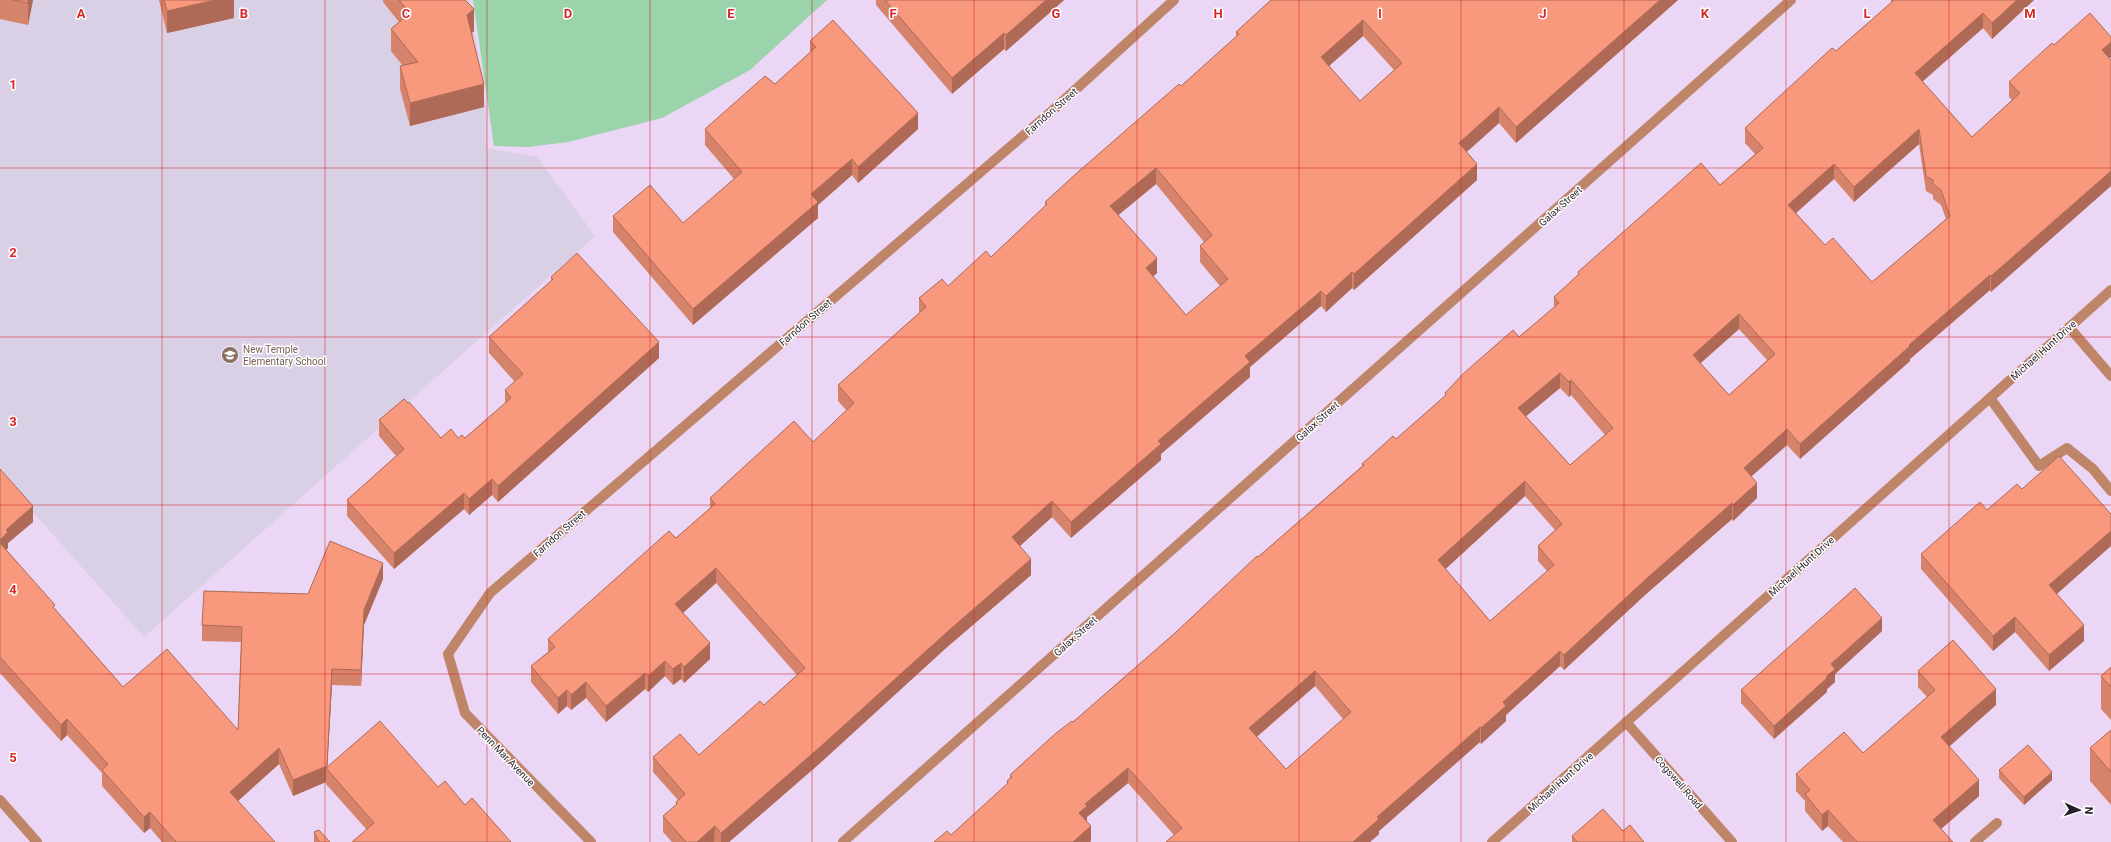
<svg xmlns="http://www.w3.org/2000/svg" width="2111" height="842" font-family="Roboto,sans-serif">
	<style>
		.education { fill: #d9d0e5 }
		.green { fill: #9bd3aa }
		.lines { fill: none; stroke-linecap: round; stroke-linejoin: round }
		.service { stroke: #bf8568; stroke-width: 10 }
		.minor { stroke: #bf8568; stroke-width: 10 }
		.tertiary { stroke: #bf8568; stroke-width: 10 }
		.wall { fill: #d5836b; fill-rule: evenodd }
		.shaded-wall { fill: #ae6a57 }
		.building { fill: #f8987c; stroke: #ae6a57; fill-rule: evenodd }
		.grid { fill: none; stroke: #d62828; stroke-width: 1; stroke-opacity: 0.55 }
		.labels { text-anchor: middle; stroke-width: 3; stroke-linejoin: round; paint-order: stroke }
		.street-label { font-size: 10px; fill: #271f2b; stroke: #fff }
		.education-label { font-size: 10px; fill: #785e54; stroke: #fff; text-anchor: start }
		.grid-label { font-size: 13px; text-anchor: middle; font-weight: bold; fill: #d62828; stroke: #fff; stroke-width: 3; stroke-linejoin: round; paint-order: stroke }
	</style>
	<rect width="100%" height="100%" fill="#ebd6f5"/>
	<path class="education" d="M 0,0 L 470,0 L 487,119 L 487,148 L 537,157 L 595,236 L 144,637 L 0,475 Z"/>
	<path class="green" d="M 473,0 L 827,0 L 750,70 L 662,118 L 568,142 L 528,147 L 494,146 Z"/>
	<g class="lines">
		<path class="service" d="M 2069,327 L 2111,376
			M 1975,842 L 1997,823"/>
		<path class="minor" d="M 1990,398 L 2039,466 L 2067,448 L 2093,469 L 2111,491
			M 1626,722 L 1732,842
			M 0,800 L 37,842
			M 591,842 L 465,713 L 448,654 L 490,593 L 1053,110 L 1174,0
			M 843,842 L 1791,0"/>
		<path class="tertiary" d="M 1492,842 L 2111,290"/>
	</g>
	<path class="wall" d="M 0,0 L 33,0 L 28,25 L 0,19 Z
		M 159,0 L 234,0 L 234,18 L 167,33 Z
		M 383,0 L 465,0 L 474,31 L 472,33 L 484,107 L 410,126 L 400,89 L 400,66 L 403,66 L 391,51 L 391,29 L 399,22 L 383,2 Z
		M 876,0 L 1064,0 L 1006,51 L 1004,49 L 952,94 L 876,5 Z
		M 1271,0 L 1678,0 L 1516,143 L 1499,123 L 1466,152 L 1477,180 L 1354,290 L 1352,288 L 1326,312 L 1321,306 L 1250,367 L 1250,377 L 1161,454 L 1161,460 L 1071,538 L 1052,517 L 1020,546 L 1031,575 L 946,648 L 819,764 L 729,842 L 672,842 L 663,832 L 663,816 L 676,805 L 676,802 L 678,800 L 653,772 L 653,757 L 699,755 L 764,705 L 797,675 L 716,583 L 683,613 L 710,659 L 684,683 L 681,679 L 673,685 L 665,676 L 648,692 L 645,689 L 606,722 L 586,698 L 571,710 L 567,706 L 558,714 L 531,682 L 531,666 L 548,652 L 548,639 L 676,538 L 710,508 L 710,498 L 813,442 L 847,411 L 838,401 L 838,385 L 919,313 L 919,298 L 948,286 L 991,257 L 1045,206 L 1045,202 L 1181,86 L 1236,37 L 1236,32 ZM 1363,36 L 1394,70 L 1360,101 L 1329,66 ZM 1156,184 L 1204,242 L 1200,246 L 1200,262 L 1220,286 L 1186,315 L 1153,276 L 1157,273 L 1118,215 Z
		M 1891,0 L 2034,0 L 1992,39 L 1983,28 L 1922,82 L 1972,137 L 2012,100 L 2009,97 L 2009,82 L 2054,45 L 2109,58 L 1991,292 L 1990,290 L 1910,359 L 1910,361 L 1800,459 L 1787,445 L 1751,476 L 1757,498 L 1733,521 L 1732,519 L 1645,595 L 1564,670 L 1560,666 L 1506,715 L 1506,721 L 1481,744 L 1480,742 L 1379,831 L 1379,834 L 1370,842 L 1166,842 L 1174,835 L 1128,783 L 1087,817 L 1087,821 L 1086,821 L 1091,841 L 1090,842 L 934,842 L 951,835 L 1007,785 L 1007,781 L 1010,778 L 1010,775 L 1073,722 L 1175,633 L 1258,557 L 1362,466 L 1362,464 L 1396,439 L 1445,396 L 1445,393 L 1519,337 L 1554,308 L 1554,297 L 1578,275 L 1578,272 L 1720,185 L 1755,154 L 1745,143 L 1745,128 L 1836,51 L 1891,3 ZM 1919,144 L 1926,191 L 1933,195 L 1933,199 L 1941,205 L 1946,219 L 1872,282 L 1825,245 L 1796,213 L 1834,179 L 1854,202 ZM 1739,329 L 1767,360 L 1729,395 L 1700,363 ZM 1560,388 L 1569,397 L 1571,395 L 1605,435 L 1570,465 L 1526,416 ZM 1525,496 L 1555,530 L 1538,546 L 1538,561 L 1547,571 L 1490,621 L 1445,569 ZM 1315,686 L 1343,719 L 1286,769 L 1257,737 Z
		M 810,41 L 918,129 L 858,183 L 852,175 L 818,205 L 818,218 L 693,325 L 613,232 L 613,216 L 683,223 L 734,179 L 705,145 L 705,129 L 775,84 L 810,53 Z
		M 551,277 L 659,358 L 498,502 L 492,495 L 469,515 L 464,509 L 394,569 L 347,516 L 347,500 L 396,456 L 379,436 L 379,420 L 441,438 L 465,438 L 505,403 L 505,390 L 515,382 L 489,353 L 489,337 L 551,281 Z
		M 0,469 L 33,522 L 8,543 L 8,548 L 6,550 L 55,609 L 123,687 L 238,730 L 241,642 L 202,641 L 202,625 L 308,594 L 383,579 L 364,625 L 361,686 L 332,685 L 327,767 L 438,787 L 465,805 L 511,842 L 367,830 L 326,784 L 326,782 L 293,796 L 279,764 L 238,801 L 275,842 L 162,842 L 150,828 L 144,833 L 102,786 L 102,773 L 67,735 L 61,741 L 0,673 Z
		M 1921,554 L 2057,594 L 2084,641 L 2049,671 L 2015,632 L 1993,651 L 1921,569 Z
		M 1882,631 L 1835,674 L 1835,682 L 1827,689 L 1827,692 L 1774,739 L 1741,703 L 1741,690 Z
		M 2111,667 L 2111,720 L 2101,709 L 2101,676 Z
		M 1918,671 L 1996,705 L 1949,746 L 1979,796 L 1941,829 L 1953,842 L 1843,842 L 1828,826 L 1822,831 L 1805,811 L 1805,801 L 1796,791 L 1796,774 L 1863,753 L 1927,697 L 1918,687 Z
		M 2111,730 L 2111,805 L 2090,781 L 2090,748 Z
		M 1999,770 L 2052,780 L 2024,805 L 1999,778 Z
		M 1623,831 L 1644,842 L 1572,842 L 1572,836 Z
		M 314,832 L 330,842 L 314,842 Z"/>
	<path class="shaded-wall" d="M 28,0 L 33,0 L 28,25 Z
		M 215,0 L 234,0 L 234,18 L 167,33 L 167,11 Z
		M 1046,0 L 1064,0 L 1006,51 L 1006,35 Z
		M 1660,0 L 1678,0 L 1516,143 L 1516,127 Z
		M 2017,0 L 2034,0 L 1992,39 L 1992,23 Z
		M 474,9 L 474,31 L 467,37 L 467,15 Z
		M 1983,13 L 1983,28 L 1915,88 L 1915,73 Z
		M 1363,20 L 1363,36 L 1321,73 L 1321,57 Z
		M 1004,33 L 1004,49 L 952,94 L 952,78 Z
		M 2111,42 L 2111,57 L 2102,65 L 2102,50 Z
		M 484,84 L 484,107 L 410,126 L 410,103 Z
		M 1499,107 L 1499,123 L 1459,159 L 1459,143 Z
		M 918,113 L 918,129 L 858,183 L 858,167 Z
		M 1919,129 L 1919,144 L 1854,202 L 1854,187 Z
		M 852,159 L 852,175 L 818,205 L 818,218 L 693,325 L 693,309 L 811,194 Z
		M 1477,164 L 1477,180 L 1354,290 L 1354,274 Z
		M 1834,164 L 1834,179 L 1788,220 L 1788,205 Z
		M 1156,168 L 1156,184 L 1110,222 L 1110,206 Z
		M 2111,171 L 2111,186 L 1991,292 L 1991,276 Z
		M 1157,258 L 1157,273 L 1146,283 L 1146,268 Z
		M 1352,272 L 1352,288 L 1326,312 L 1326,296 Z
		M 1990,275 L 1990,290 L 1910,359 L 1910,361 L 1800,459 L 1800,444 L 1909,345 Z
		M 1321,291 L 1321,306 L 1250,367 L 1250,377 L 1161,454 L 1161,460 L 1071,538 L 1071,522 L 1158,441 L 1245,356 Z
		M 1739,314 L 1739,329 L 1693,370 L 1693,355 Z
		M 659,342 L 659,358 L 498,502 L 498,486 Z
		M 1560,373 L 1560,388 L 1518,423 L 1518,408 Z
		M 1571,380 L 1571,395 L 1569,397 L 1569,382 Z
		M 1787,429 L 1787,445 L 1744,483 L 1744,468 Z
		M 492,479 L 492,495 L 469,515 L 469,499 Z
		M 1525,481 L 1525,496 L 1438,576 L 1438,560 Z
		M 1757,483 L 1757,498 L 1733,521 L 1733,505 Z
		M 464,493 L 464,509 L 394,569 L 394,553 Z
		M 1052,501 L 1052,517 L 1012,553 L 1012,537 Z
		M 1732,503 L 1732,519 L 1645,595 L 1564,670 L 1564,655 L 1645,580 Z
		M 33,506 L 33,522 L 8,543 L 8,548 L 0,556 L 0,540 L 6,530 Z
		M 2111,531 L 2111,546 L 2049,601 L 2049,585 Z
		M 1031,559 L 1031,575 L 946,648 L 819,764 L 729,842 L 721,842 L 721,833 L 946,633 Z
		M 383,563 L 383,579 L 364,625 L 361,686 L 361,670 L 364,610 Z
		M 716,568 L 716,583 L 675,620 L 675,604 Z
		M 2015,617 L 2015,632 L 1993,651 L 1993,636 Z
		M 1882,618 L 1882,631 L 1835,674 L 1835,682 L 1827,689 L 1827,692 L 1774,739 L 1774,726 L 1831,664 Z
		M 2084,625 L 2084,641 L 2049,671 L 2049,655 Z
		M 710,643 L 710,659 L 684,683 L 684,667 Z
		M 1560,651 L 1560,666 L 1506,715 L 1506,721 L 1481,744 L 1481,728 L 1503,702 Z
		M 665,661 L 665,676 L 648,692 L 648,676 Z
		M 681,663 L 681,679 L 673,685 L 673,669 Z
		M 332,669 L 332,685 L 327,770 L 326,768 L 326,782 L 293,796 L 293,780 Z
		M 1315,671 L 1315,686 L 1249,743 L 1249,728 Z
		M 645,673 L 645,689 L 606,722 L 606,706 Z
		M 586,682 L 586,698 L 571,710 L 571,695 Z
		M 1996,689 L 1996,705 L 1941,754 L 1941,737 Z
		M 567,690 L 567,706 L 558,714 L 558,698 Z
		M 67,719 L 67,735 L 61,741 L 61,725 Z
		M 1480,727 L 1480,742 L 1379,831 L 1379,834 L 1370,842 L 1353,842 L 1377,817 Z
		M 279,748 L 279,764 L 230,808 L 230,792 Z
		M 1128,768 L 1128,783 L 1087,817 L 1087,821 L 1079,829 L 1079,813 L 1085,804 Z
		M 2052,772 L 2052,780 L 2024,805 L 2024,797 Z
		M 1979,780 L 1979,796 L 1933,836 L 1933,820 Z
		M 1828,810 L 1828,826 L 1822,831 L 1822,815 Z
		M 150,812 L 150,828 L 144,833 L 144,817 Z
		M 715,826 L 714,842 L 697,842 Z
		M 1091,826 L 1091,841 L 1090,842 L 1073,842 Z"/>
	<path class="building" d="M 13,0 L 28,0 L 28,3 Z
		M 164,0 L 215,0 L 167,11 Z
		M 399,0 L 465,0 L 474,9 L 467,15 L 484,84 L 410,103 L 400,66 L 418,62 L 391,29 L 410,13 Z
		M 885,0 L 1046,0 L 1006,35 L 1004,33 L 952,78 Z
		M 1271,0 L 1660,0 L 1516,127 L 1499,107 L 1459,143 L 1477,164 L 1354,274 L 1352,272 L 1326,296 L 1321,291 L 1245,356 L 1250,362 L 1158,441 L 1161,444 L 1071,522 L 1052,501 L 1012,537 L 1031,559 L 946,633 L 819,748 L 721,833 L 715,826 L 697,842 L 686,842 L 663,816 L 677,804 L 676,802 L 685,794 L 653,757 L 680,734 L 699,755 L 760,701 L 764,705 L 805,668 L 716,568 L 675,604 L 710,643 L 684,667 L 681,663 L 673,669 L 665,661 L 648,676 L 645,673 L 606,706 L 586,682 L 571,695 L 567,690 L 558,698 L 531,666 L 555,647 L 548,639 L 669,531 L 676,538 L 715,504 L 710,498 L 794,421 L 813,442 L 854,403 L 838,385 L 926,307 L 919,298 L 942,279 L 948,286 L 986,251 L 991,257 L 1047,204 L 1045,202 L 1078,172 L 1179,84 L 1181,86 L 1239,34 L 1236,32 ZM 1363,20 L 1402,63 L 1360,101 L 1321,57 ZM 1156,168 L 1212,235 L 1200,246 L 1228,279 L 1186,315 L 1146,268 L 1157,258 L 1110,206 Z
		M 1893,0 L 2017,0 L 1992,23 L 1983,13 L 1915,73 L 1972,137 L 2020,93 L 2009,82 L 2052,43 L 2054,45 L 2090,13 L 2111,37 L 2111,42 L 2102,50 L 2111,60 L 2111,171 L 1991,276 L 1990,275 L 1909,345 L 1910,346 L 1800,444 L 1787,429 L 1744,468 L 1757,483 L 1733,505 L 1732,503 L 1645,580 L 1564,655 L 1560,651 L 1503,702 L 1506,706 L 1481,728 L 1480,727 L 1377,817 L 1379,819 L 1353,842 L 1166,842 L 1182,828 L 1128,768 L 1085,804 L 1087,806 L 1079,813 L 1091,826 L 1073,842 L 934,842 L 947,831 L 951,835 L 1008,783 L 1007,781 L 1012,777 L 1010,775 L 1055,734 L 1072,721 L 1073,722 L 1175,633 L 1257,556 L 1258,557 L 1364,465 L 1362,464 L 1393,436 L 1396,439 L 1446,395 L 1445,393 L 1464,373 L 1513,330 L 1519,337 L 1559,303 L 1554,297 L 1579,274 L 1578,272 L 1701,163 L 1720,185 L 1763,148 L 1745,128 L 1832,48 L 1836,51 L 1893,1 ZM 1919,129 L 1926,176 L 1933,180 L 1933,184 L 1941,190 L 1950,216 L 1872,282 L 1833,238 L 1825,245 L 1788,205 L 1834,164 L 1854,187 ZM 1739,314 L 1775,354 L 1729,395 L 1693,355 ZM 1560,373 L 1569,382 L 1571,380 L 1613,428 L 1570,465 L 1518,408 ZM 1525,481 L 1562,524 L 1538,546 L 1554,565 L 1490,621 L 1438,560 ZM 1315,671 L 1351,712 L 1286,769 L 1249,728 Z
		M 833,20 L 918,113 L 858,167 L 852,159 L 811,194 L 818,202 L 693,309 L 613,216 L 650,185 L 683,223 L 742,172 L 705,129 L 765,76 L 775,84 L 816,47 L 810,41 Z
		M 577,253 L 659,342 L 498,486 L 492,479 L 469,499 L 464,493 L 394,553 L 347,500 L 404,449 L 379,420 L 404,399 L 408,403 L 409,402 L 441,438 L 451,429 L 458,438 L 462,435 L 465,438 L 511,398 L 505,390 L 523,374 L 489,337 L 553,279 L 551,277 Z
		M 2059,456 L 2111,514 L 2111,531 L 2049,585 L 2084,625 L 2049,655 L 2015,617 L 1993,636 L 1921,554 L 1980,502 L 1987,510 L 2017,484 L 2022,489 Z
		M 0,469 L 33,506 L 6,530 L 8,532 L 0,540 Z
		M 330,541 L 383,563 L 364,610 L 361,670 L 332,669 L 327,766 L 293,780 L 279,748 L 230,792 L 275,842 L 176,842 L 150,812 L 144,817 L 102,770 L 108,764 L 67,719 L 61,725 L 0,657 L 0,543 L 55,605 L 53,607 L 123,687 L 167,649 L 238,730 L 242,627 L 202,625 L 204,591 L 308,594 Z
		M 1855,588 L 1882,618 L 1831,664 L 1835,669 L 1826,677 L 1827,678 L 1774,726 L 1741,690 Z
		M 1953,640 L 1996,689 L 1941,737 L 1979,780 L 1933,820 L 1953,842 L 1857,842 L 1828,810 L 1822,815 L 1805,794 L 1810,790 L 1796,774 L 1844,732 L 1863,753 L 1935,690 L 1918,671 Z
		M 2111,667 L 2111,687 L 2101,676 Z
		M 380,721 L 438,787 L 445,781 L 465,805 L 472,798 L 511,842 L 352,842 L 374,823 L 326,768 Z
		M 2111,730 L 2111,772 L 2090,748 Z
		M 2028,745 L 2052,772 L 2024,797 L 1999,770 Z
		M 1603,809 L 1623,831 L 1630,825 L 1644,842 L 1577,842 L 1572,836 Z
		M 319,830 L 330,842 L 319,842 L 314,832 Z"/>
	<path class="grid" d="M 162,0 L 162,842M 325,0 L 325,842M 487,0 L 487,842M 650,0 L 650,842M 812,0 L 812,842M 974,0 L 974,842M 1137,0 L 1137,842M 1299,0 L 1299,842M 1461,0 L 1461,842M 1624,0 L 1624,842M 1786,0 L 1786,842M 1949,0 L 1949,842M 0,168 L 2111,168M 0,337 L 2111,337M 0,505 L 2111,505M 0,674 L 2111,674"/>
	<defs>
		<g id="school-disc" transform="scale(0.9)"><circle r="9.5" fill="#8d6e63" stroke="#fff"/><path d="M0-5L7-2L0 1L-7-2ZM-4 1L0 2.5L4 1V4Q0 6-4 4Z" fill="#fff"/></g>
	</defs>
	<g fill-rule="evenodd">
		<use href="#school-disc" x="230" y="355"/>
	</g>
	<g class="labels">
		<g class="street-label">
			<text transform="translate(1051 111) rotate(-41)" y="4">Farndon Street</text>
			<text transform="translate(1560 206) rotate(-42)" y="4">Galax Street</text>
			<text transform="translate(805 322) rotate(-41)" y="4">Farndon Street</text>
			<text transform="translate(2043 350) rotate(-42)" y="4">Michael Hunt Drive</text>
			<text transform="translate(1317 421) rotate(-42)" y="4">Galax Street</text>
			<text transform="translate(559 533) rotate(-41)" y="4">Farndon Street</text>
			<text transform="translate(1801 566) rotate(-42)" y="4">Michael Hunt Drive</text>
			<text transform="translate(1075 636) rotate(-42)" y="4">Galax Street</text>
			<text transform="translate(506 756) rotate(46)" y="4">Penn Mar Avenue</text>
			<text transform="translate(1560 782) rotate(-42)" y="4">Michael Hunt Drive</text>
			<text transform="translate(1679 782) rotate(49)" y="4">Cogswell Road</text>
		</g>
		<g class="education-label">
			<text x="243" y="353">New Temple<tspan x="243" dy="12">Elementary School</tspan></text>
		</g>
	</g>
	<g class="grid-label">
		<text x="81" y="18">A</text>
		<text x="244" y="18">B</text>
		<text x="406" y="18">C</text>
		<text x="568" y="18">D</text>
		<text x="731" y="18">E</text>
		<text x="893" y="18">F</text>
		<text x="1056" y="18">G</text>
		<text x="1218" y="18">H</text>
		<text x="1380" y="18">I</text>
		<text x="1543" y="18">J</text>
		<text x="1705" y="18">K</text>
		<text x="1867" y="18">L</text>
		<text x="2030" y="18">M</text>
		<text x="13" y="89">1</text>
		<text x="13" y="257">2</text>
		<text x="13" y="426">3</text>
		<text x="13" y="594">4</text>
		<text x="13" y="762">5</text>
	</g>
	<g transform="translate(2079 810) rotate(93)" stroke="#ffffff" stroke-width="3" paint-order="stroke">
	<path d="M0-3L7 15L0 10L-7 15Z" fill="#271f2b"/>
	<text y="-6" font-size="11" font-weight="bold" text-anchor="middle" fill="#271f2b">N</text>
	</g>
</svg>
